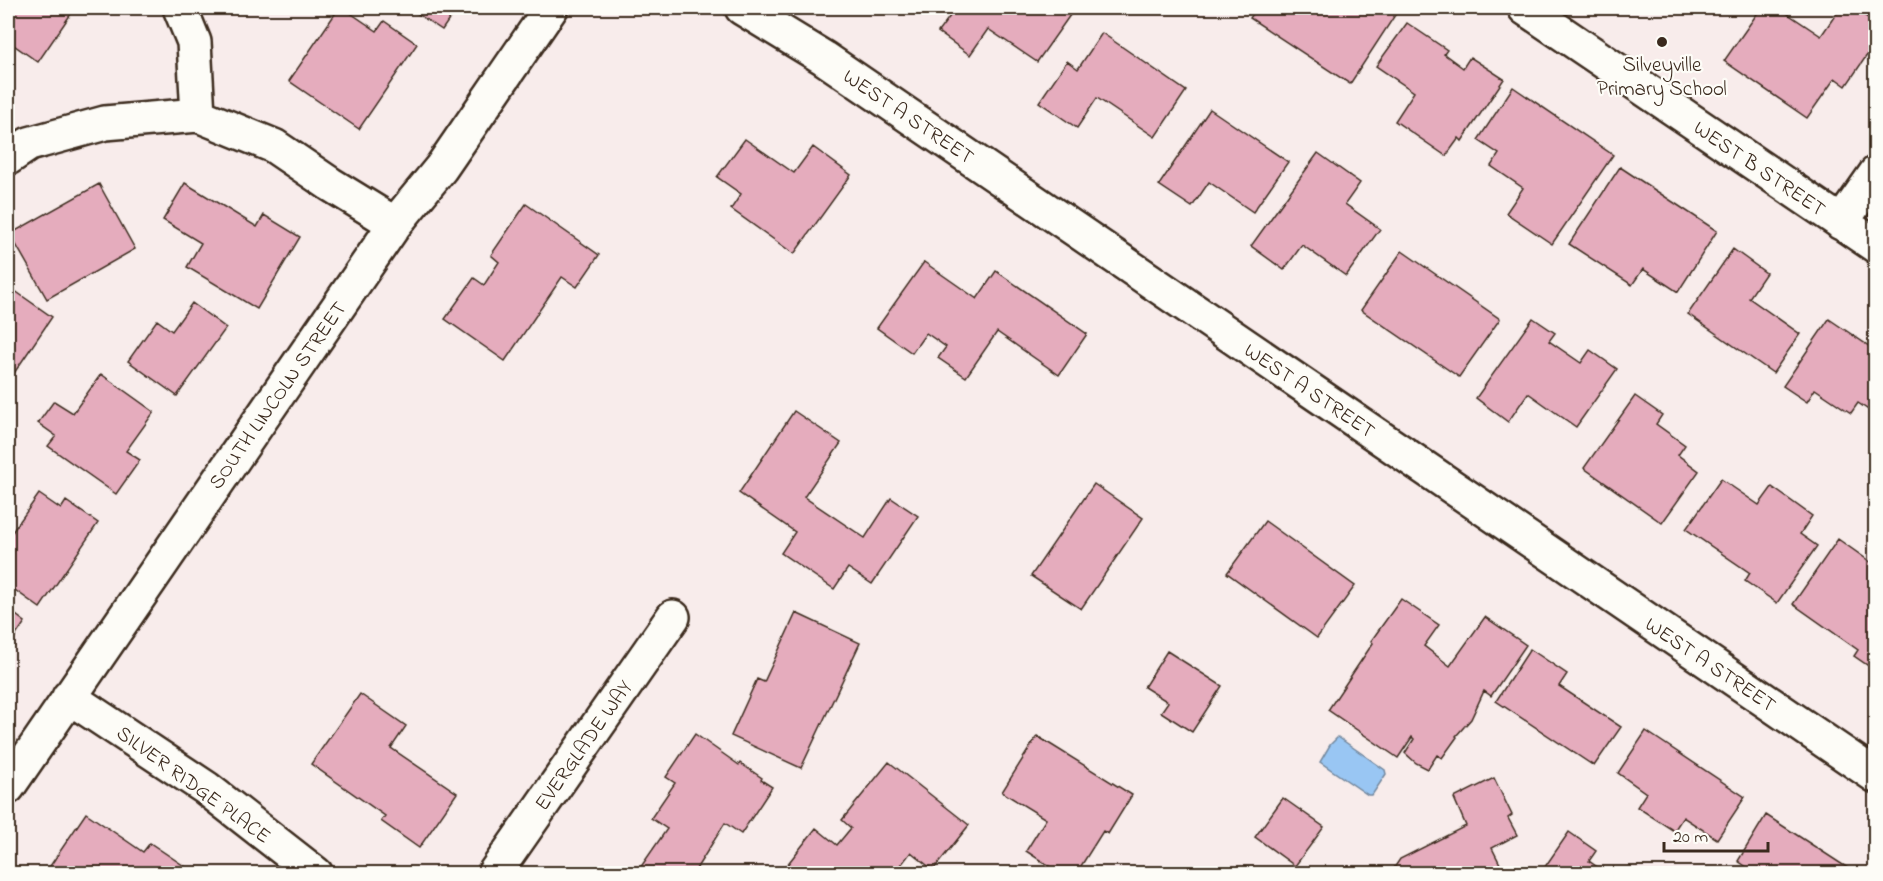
<svg xmlns="http://www.w3.org/2000/svg" width="1883" height="881" font-family="'Indie Flower',sans-serif">
	<style>
		.water { fill: #99c6f3; stroke: #73889e; stroke-width: 1.5 }
		.building { fill: #e5acbd; stroke: #3b2a1e; stroke-width: 1.5 }
		.lines { fill: none; stroke-linecap: round; stroke-linejoin: round }
		.minor-casing { stroke: #3b2a1e; stroke-width: 38 }
		.major-casing { stroke: #3b2a1e; stroke-width: 38 }
		.minor { stroke: #fdfcf7; stroke-width: 33 }
		.major { stroke: #fdfcf7; stroke-width: 33 }
		.poi-dot { fill: #3b2a1e; stroke: #fdfcf7; stroke-width: 2 }
		.labels { text-anchor: middle; stroke-width: 4.5; stroke-linejoin: round; paint-order: stroke }
		.poi-label { font-size: 21px; fill: #3b2a1e; stroke: #fdfcf7 }
		.street-label { font-size: 21px; fill: #3b2a1e; stroke: #fdfcf7 }
	</style>
	<rect width="100%" height="100%" fill="#f8eceb"/>
	<filter id="ink" filterUnits="userSpaceOnUse"><feTurbulence type="fractalNoise" baseFrequency=".0167" numOctaves="2"/><feDisplacementMap in="SourceGraphic" scale="12" xChannelSelector="R" yChannelSelector="G"/><feConvolveMatrix kernelMatrix="1 2 1 2 8 2 1 2 1" color-interpolation-filters="sRGB"/></filter>
	<g filter="url(#ink)">
		<path class="water" d="M 1338,737 L 1385,770 L 1386,774 L 1372,795 L 1368,795 L 1320,762 L 1330,745 Z"/>
		<path class="building" d="M 8,8 L 75,8 L 38,62 L 8,41 Z
			M 339,8 L 343,8 L 377,31 L 384,21 L 417,44 L 359,129 L 289,81 Z
			M 409,8 L 457,8 L 442,30 Z
			M 956,8 L 1075,8 L 1037,62 L 988,29 L 970,55 L 938,32 Z
			M 1257,8 L 1396,8 L 1399,9 L 1350,84 L 1250,18 Z
			M 1761,8 L 1779,8 L 1821,36 L 1840,8 L 1853,8 L 1876,23 L 1876,42 L 1846,86 L 1835,78 L 1807,118 L 1724,61 Z
			M 1407,23 L 1447,50 L 1444,54 L 1463,68 L 1470,57 L 1504,79 L 1462,141 L 1459,138 L 1446,156 L 1395,121 L 1414,92 L 1376,66 Z
			M 1102,33 L 1186,91 L 1155,137 L 1097,98 L 1077,128 L 1039,102 L 1067,61 L 1078,69 Z
			M 1513,87 L 1613,155 L 1552,244 L 1506,213 L 1523,188 L 1491,166 L 1499,154 L 1478,140 Z
			M 1210,109 L 1288,162 L 1253,212 L 1209,182 L 1192,207 L 1159,185 Z
			M 745,139 L 794,173 L 813,147 L 851,175 L 794,254 L 731,209 L 741,194 L 717,177 Z
			M 1318,153 L 1360,183 L 1345,204 L 1380,229 L 1346,276 L 1302,245 L 1284,270 L 1251,246 Z
			M 1620,167 L 1717,231 L 1678,292 L 1643,269 L 1632,285 L 1569,244 Z
			M 185,183 L 257,227 L 264,215 L 300,237 L 257,309 L 187,267 L 201,243 L 163,220 Z
			M 99,184 L 135,249 L 47,299 L 10,234 Z
			M 526,204 L 599,255 L 577,287 L 562,277 L 505,361 L 445,319 L 474,278 L 484,285 L 499,262 L 491,255 Z
			M 1733,249 L 1766,273 L 1749,298 L 1800,334 L 1773,373 L 1688,314 Z
			M 1402,251 L 1500,319 L 1459,377 L 1361,310 Z
			M 924,262 L 977,299 L 996,271 L 1087,334 L 1059,375 L 997,332 L 966,377 L 938,358 L 946,347 L 926,333 L 912,353 L 877,328 Z
			M 8,286 L 52,317 L 8,382 Z
			M 192,303 L 226,328 L 177,396 L 128,361 L 157,320 L 172,331 Z
			M 1533,318 L 1555,333 L 1549,341 L 1581,363 L 1590,350 L 1617,369 L 1576,427 L 1528,393 L 1508,422 L 1476,398 Z
			M 1829,319 L 1876,351 L 1876,415 L 1858,403 L 1851,413 L 1815,389 L 1807,402 L 1783,386 Z
			M 101,374 L 154,412 L 126,451 L 140,460 L 116,494 L 48,446 L 56,436 L 38,423 L 54,401 L 73,413 Z
			M 1635,396 L 1662,415 L 1656,424 L 1685,445 L 1678,455 L 1699,471 L 1662,523 L 1584,468 Z
			M 794,411 L 841,443 L 804,497 L 865,538 L 891,498 L 918,516 L 872,584 L 848,568 L 834,589 L 781,553 L 795,532 L 739,493 Z
			M 1721,479 L 1759,505 L 1772,487 L 1812,516 L 1800,534 L 1817,546 L 1777,603 L 1745,581 L 1750,573 L 1686,529 Z
			M 1094,484 L 1143,518 L 1081,609 L 1031,576 Z
			M 39,494 L 61,509 L 66,501 L 98,523 L 40,608 L 8,585 L 8,538 Z
			M 1265,521 L 1355,586 L 1317,638 L 1227,573 Z
			M 1838,539 L 1876,566 L 1876,671 L 1854,656 L 1858,650 L 1793,604 Z
			M 1401,599 L 1439,625 L 1424,646 L 1450,666 L 1485,617 L 1526,645 L 1491,696 L 1484,691 L 1471,719 L 1456,736 L 1457,737 L 1442,758 L 1437,755 L 1428,769 L 1416,763 L 1405,753 L 1414,739 L 1412,737 L 1398,758 L 1328,710 L 1373,643 L 1371,641 Z
			M 8,609 L 25,622 L 8,647 Z
			M 796,613 L 860,643 L 801,768 L 731,736 L 757,679 L 764,682 Z
			M 1530,649 L 1567,674 L 1559,686 L 1621,727 L 1594,766 L 1496,701 Z
			M 1167,651 L 1222,686 L 1192,732 L 1161,712 L 1168,702 L 1144,687 Z
			M 360,694 L 406,726 L 391,748 L 457,793 L 419,848 L 381,821 L 385,816 L 311,764 Z
			M 1646,731 L 1745,797 L 1717,839 L 1683,817 L 1674,831 L 1637,807 L 1646,793 L 1618,773 Z
			M 695,734 L 739,765 L 740,763 L 762,778 L 761,780 L 772,787 L 741,834 L 725,823 L 693,874 L 648,874 L 640,868 L 667,829 L 651,818 L 675,783 L 666,777 Z
			M 1037,736 L 1132,795 L 1108,834 L 1103,831 L 1076,874 L 1061,874 L 1026,851 L 1046,819 L 1002,792 Z
			M 889,762 L 969,825 L 933,870 L 911,852 L 894,874 L 788,874 L 783,870 L 816,828 L 837,845 L 851,828 L 842,820 Z
			M 1494,778 L 1512,815 L 1508,818 L 1517,835 L 1492,848 L 1505,874 L 1390,874 L 1400,859 L 1466,826 L 1454,798 Z
			M 1283,798 L 1324,827 L 1295,866 L 1255,837 Z
			M 86,813 L 143,852 L 150,843 L 196,874 L 54,874 L 48,869 Z
			M 1766,815 L 1857,874 L 1757,874 L 1738,861 Z
			M 1569,832 L 1596,851 L 1589,861 L 1607,874 L 1540,874 Z"/>
		<g class="lines">
			<g class="minor-casing">
				<path id="minor" d="M 180,8 L 194,42 L 198,115
					M 1525,8 L 1876,246
					M 8,158 L 29,144 L 105,123 L 198,115 L 274,146 L 330,184 L 395,224
					M 1841,223 L 1876,173
					M 69,697 L 206,788 L 316,874
					M 8,787 L 395,224 L 441,168 L 551,8
					M 494,874 L 673,617"/>
			</g>
			<g class="major-casing">
				<path id="major" d="M 742,8 L 824,58 L 1876,776"/>
			</g>
			<use href="#minor" class="minor"/>
			<use href="#major" class="major"/>
		</g>
	</g>
	<circle class="poi-dot" cx="1662" cy="42" r="6"/>
	<g class="labels">
		<g class="poi-label">
			<text x="1662" y="71">Silveyville<tspan x="1662" dy="24">Primary School</tspan></text>
		</g>
		<g class="street-label">
			<text transform="translate(909 116) rotate(34)" y="7">WEST A STREET</text>
			<text transform="translate(1760 168) rotate(34)" y="7">WEST B STREET</text>
			<text transform="translate(1310 390) rotate(34)" y="7">WEST A STREET</text>
			<text transform="translate(277 395) rotate(-55)" y="7">SOUTH LINCOLN STREET</text>
			<text transform="translate(1711 664) rotate(34)" y="7">WEST A STREET</text>
			<text transform="translate(583 745) rotate(-55)" y="7">EVERGLADE WAY</text>
			<text transform="translate(194 784) rotate(36)" y="7">SILVER RIDGE PLACE</text>
		</g>
	</g>
	<rect width="1883" height="881" fill="none" stroke="#fdfcf7" stroke-width="30"/>
	<rect x="15" y="15" width="1853" height="851" fill="none" stroke="#3b2a1e" stroke-width="2" filter="url(#ink)"/>
	<path d="M1664 842v9h104v-9" fill="none" stroke="#3b2a1e" stroke-width="3"/>
	<text x="1673" y="842" font-size="18" fill="#3b2a1e" stroke="#fdfcf7" stroke-width="4.5" paint-order="stroke">20 m</text>
</svg>
